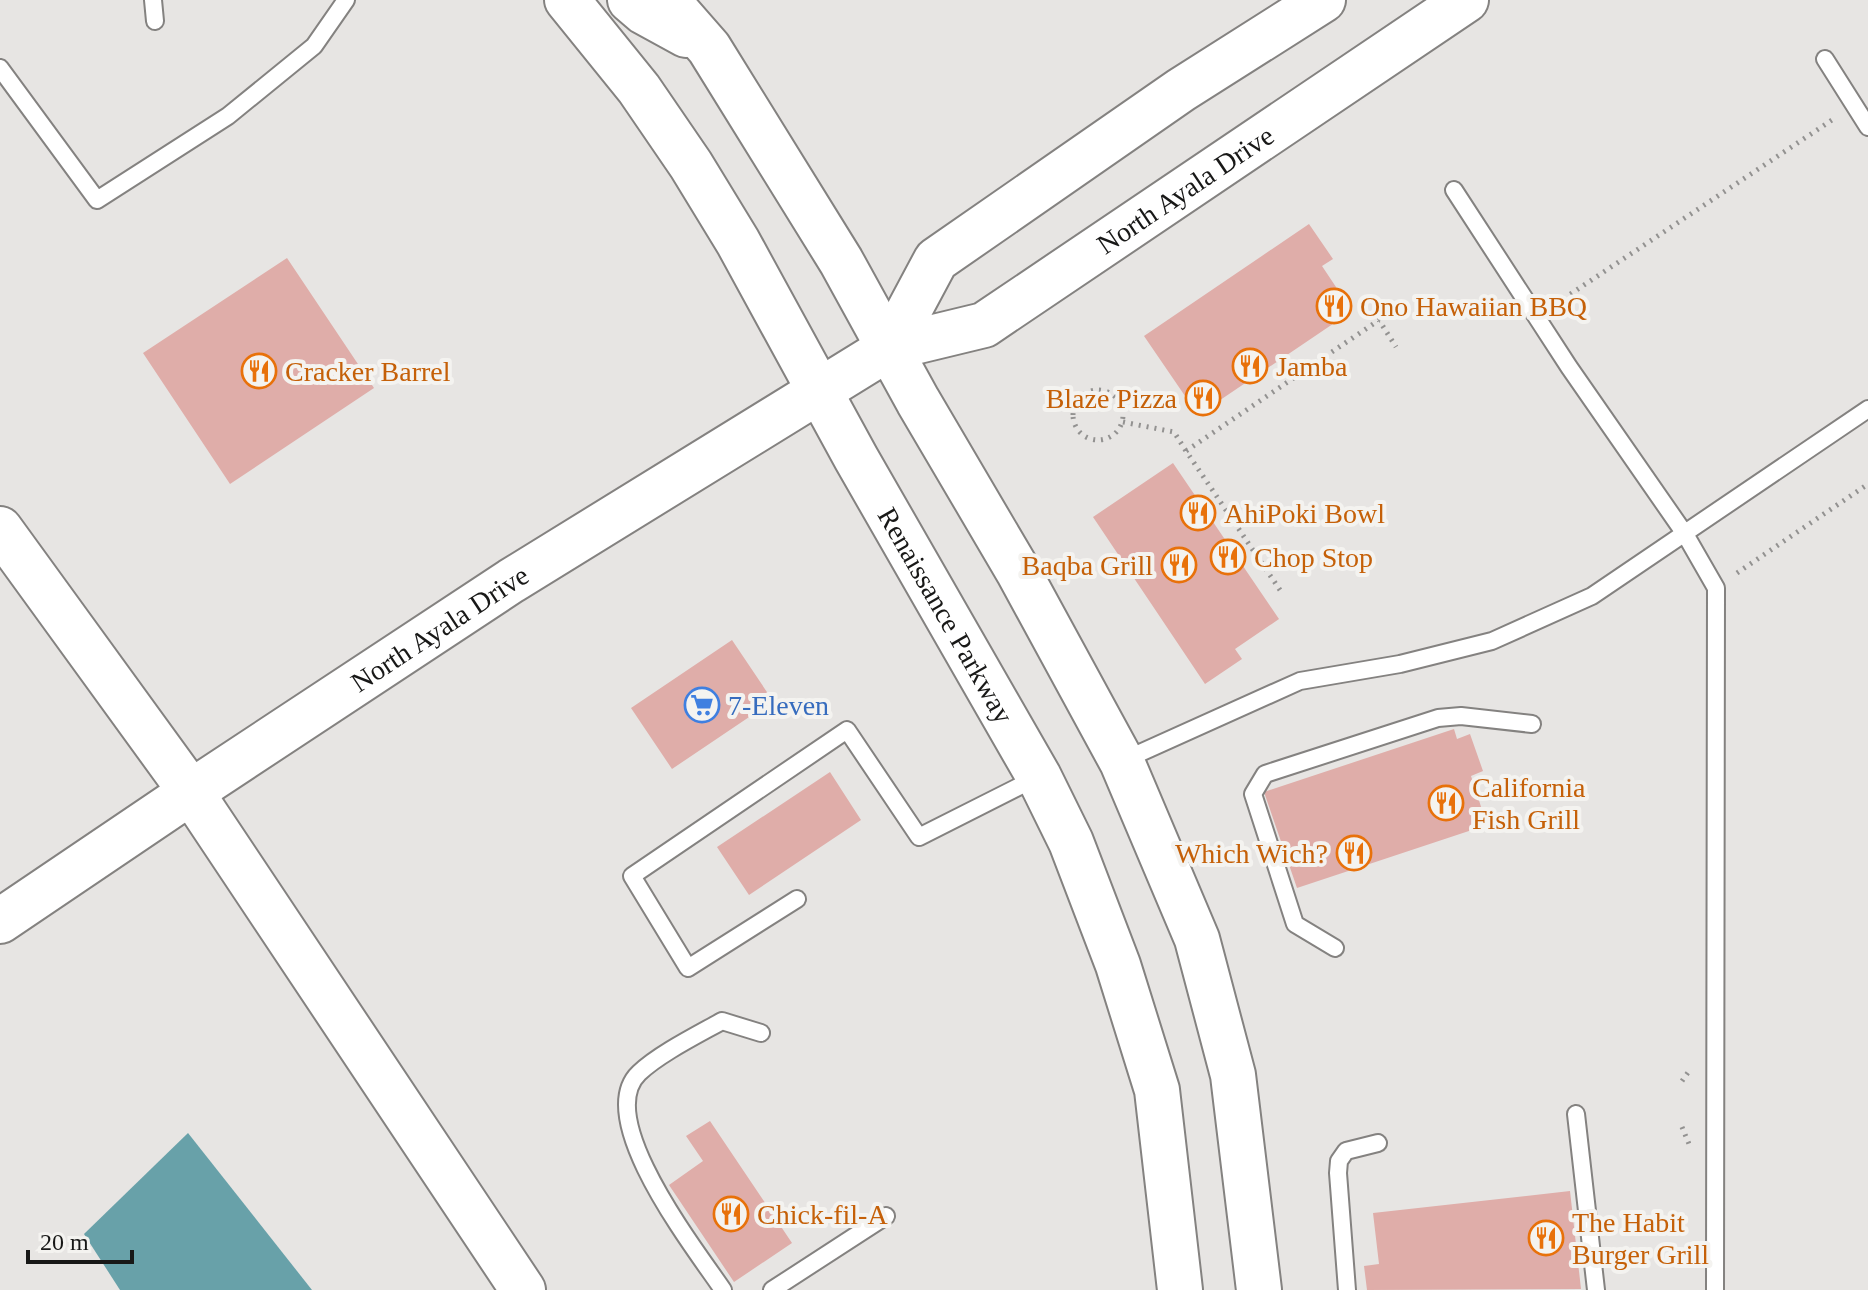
<svg xmlns="http://www.w3.org/2000/svg" width="1868" height="1290" font-family="Georgia,serif">
	<style>
		.water { fill: #68a1a9 }
		.building { fill: #dfada9 }
		.lines { fill: none; stroke-linecap: round; stroke-linejoin: round }
		.lane-casing { stroke: #848280; stroke-width: 20 }
		.secondary-casing { stroke: #848280; stroke-width: 48 }
		.highway-casing { stroke: #848280; stroke-width: 48 }
		.path { stroke: #939291; stroke-width: 5; stroke-dasharray: 2 6; stroke-linecap: butt }
		.lane { stroke: #fff; stroke-width: 16 }
		.secondary { stroke: #fff; stroke-width: 44 }
		.highway { stroke: #fff; stroke-width: 44 }
		.labels { text-anchor: middle; stroke-width: 8; stroke-linejoin: round; paint-order: stroke }
		.street-label { font-size: 28px; fill: #181817; stroke: #f4f3f0 }
		.food-label { font-size: 28px; fill: #c56008; stroke: #f4f3f0; text-anchor: start }
		.shop-label { font-size: 28px; fill: #366cbe; stroke: #f4f3f0; text-anchor: start }
	</style>
	<rect width="100%" height="100%" fill="#e7e5e3"/>
	<path class="water" d="M 188,1133 L 312,1290 L 120,1290 L 84,1234 Z"/>
	<path class="building" d="M 1309,224 L 1333,259 L 1322,266 L 1352,311 L 1198,415 L 1144,336 Z
		M 287,258 L 374,388 L 230,484 L 143,353 Z
		M 1173,463 L 1279,619 L 1235,649 L 1242,659 L 1205,684 L 1093,517 Z
		M 732,640 L 773,701 L 672,769 L 631,708 Z
		M 1454,729 L 1457,739 L 1470,734 L 1483,771 L 1471,776 L 1487,825 L 1297,888 L 1264,792 Z
		M 830,772 L 861,820 L 749,895 L 717,847 Z
		M 710,1121 L 792,1243 L 734,1282 L 669,1185 L 703,1161 L 686,1136 Z
		M 1570,1191 L 1581,1289 L 1367,1290 L 1364,1266 L 1379,1264 L 1373,1213 Z"/>
	<g class="lines">
		<g class="lane-casing">
			<path id="lane" d="M 153,0 L 155,21
				M 1825,59 L 1868,127
				M 0,68 L 97,200 L 228,116 L 314,46 L 346,0
				M 1454,190 L 1569,367 L 1685,534 L 1716,588 L 1715,1290
				M 1122,761 L 1300,681 L 1400,664 L 1492,641 L 1592,596 L 1868,409
				M 797,899 L 688,968 L 632,876 L 847,730 L 919,837 L 1038,777
				M 1335,948 L 1295,924 L 1253,794 L 1265,774 L 1438,718 L 1461,716 L 1532,724
				M 1576,1114 L 1596,1290
				M 723,1290 C 696,1250 592,1118 639,1073 C 659,1054 697,1035 722,1021 L 761,1033
				M 772,1290 L 886,1216
				M 1347,1290 L 1338,1173 L 1339,1161 L 1346,1151 L 1378,1143"/>
		</g>
		<g class="secondary-casing">
			<g id="secondary">
				<path id="s1" d="M 567,0 L 639,89 L 691,165 L 738,242 L 856,458 L 1039,777 L 1071,842 L 1118,965 L 1157,1090 L 1180,1290"/>
				<path d="M 630,0 L 644,12 L 686,35"/>
				<path d="M 667,0 L 709,48 L 841,261 L 918,401 L 1018,571 L 1122,762 L 1197,939 L 1233,1075 L 1259,1290"/>
				<path d="M 889,348 L 936,260 L 1181,90 L 1323,0"/>
				<path id="s2" d="M 0,921 L 191,792 L 511,581 L 889,348 L 984,325 L 1466,0"/>
			</g>
		</g>
		<g class="highway-casing">
			<path id="highway" d="M 0,529 L 191,792 L 523,1290"/>
		</g>
		<path class="path" d="M 1557,303 L 1835,118
			M1073 415a25 25 0 1 1 50 0a25 25 0 1 1-50 0Z
			M 1123,422 L 1174,432 L 1186,451
			M 1737,573 L 1868,484
			M 1280,590 L 1186,451 L 1379,320 L 1396,347
			M 1682,1081 L 1689,1071
			M 1682,1127 L 1689,1144"/>
		<use href="#lane" class="lane"/>
		<use href="#secondary" class="secondary"/>
		<use href="#highway" class="highway"/>
	</g>
	<defs>
		<g id="restaurant-ring" transform="scale(1.8)"><circle r="9.5" fill="#f4f3f0" stroke="#e8710a" stroke-width="1.5"/><path d="M-5-6h1v4h1v-4h1v4h1v-4h1v5L-1.5 .5V6h-2V.5L-5-1ZM5-6V6H3V1.5H1.5Q1.5-4 5-6Z" fill="#e8710a"/></g>
		<g id="supermarket-ring" transform="scale(1.8)"><circle r="9.5" fill="#f4f3f0" stroke="#3f7fe0" stroke-width="1.5"/><path d="M-6-5.5h2.5l.6 2H6L4.5 2H-2.5L-4.4-4H-6ZM-1.5 3.2a1.3 1.3 0 1 0 .1 0ZM3 3.2a1.3 1.3 0 1 0 .1 0Z" fill="#3f7fe0"/></g>
	</defs>
	<g fill-rule="evenodd">
		<use href="#restaurant-ring" x="1334" y="306"/>
		<use href="#restaurant-ring" x="1250" y="366"/>
		<use href="#restaurant-ring" x="259" y="371"/>
		<use href="#restaurant-ring" x="1203" y="398"/>
		<use href="#restaurant-ring" x="1198" y="513"/>
		<use href="#restaurant-ring" x="1228" y="557"/>
		<use href="#restaurant-ring" x="1179" y="565"/>
		<use href="#supermarket-ring" x="702" y="705"/>
		<use href="#restaurant-ring" x="1446" y="803"/>
		<use href="#restaurant-ring" x="1354" y="853"/>
		<use href="#restaurant-ring" x="731" y="1214"/>
		<use href="#restaurant-ring" x="1546" y="1238"/>
	</g>
	<g class="labels">
		<g class="street-label">
			<text dy="10" stroke="none"><textPath href="#s2" startOffset="1398">North Ayala Drive</textPath></text>
			<text dy="10" stroke="none"><textPath href="#s1" startOffset="724">Renaissance Parkway</textPath></text>
			<text dy="10" stroke="none"><textPath href="#s2" startOffset="528">North Ayala Drive</textPath></text>
		</g>
		<g class="food-label">
			<text x="1360" y="316">Ono Hawaiian BBQ</text>
			<text x="1276" y="376">Jamba</text>
			<text x="285" y="381">Cracker Barrel</text>
			<text x="1177" y="408" text-anchor="end">Blaze Pizza</text>
			<text x="1224" y="523">AhiPoki Bowl</text>
			<text x="1254" y="567">Chop Stop</text>
			<text x="1153" y="575" text-anchor="end">Baqba Grill</text>
			<text x="1472" y="797">California<tspan x="1472" dy="32">Fish Grill</tspan></text>
			<text x="1328" y="863" text-anchor="end">Which Wich?</text>
			<text x="757" y="1224">Chick-fil-A</text>
			<text x="1572" y="1232">The Habit<tspan x="1572" dy="32">Burger Grill</tspan></text>
		</g>
		<g class="shop-label">
			<text x="728" y="715">7-Eleven</text>
		</g>
	</g>
	<path d="M28 1250v12h104v-12" fill="none" stroke="#181817" stroke-width="4"/>
	<text x="40" y="1250" font-size="24" fill="#181817" stroke="#f4f3f0" stroke-width="6" paint-order="stroke">20 m</text>
</svg>
